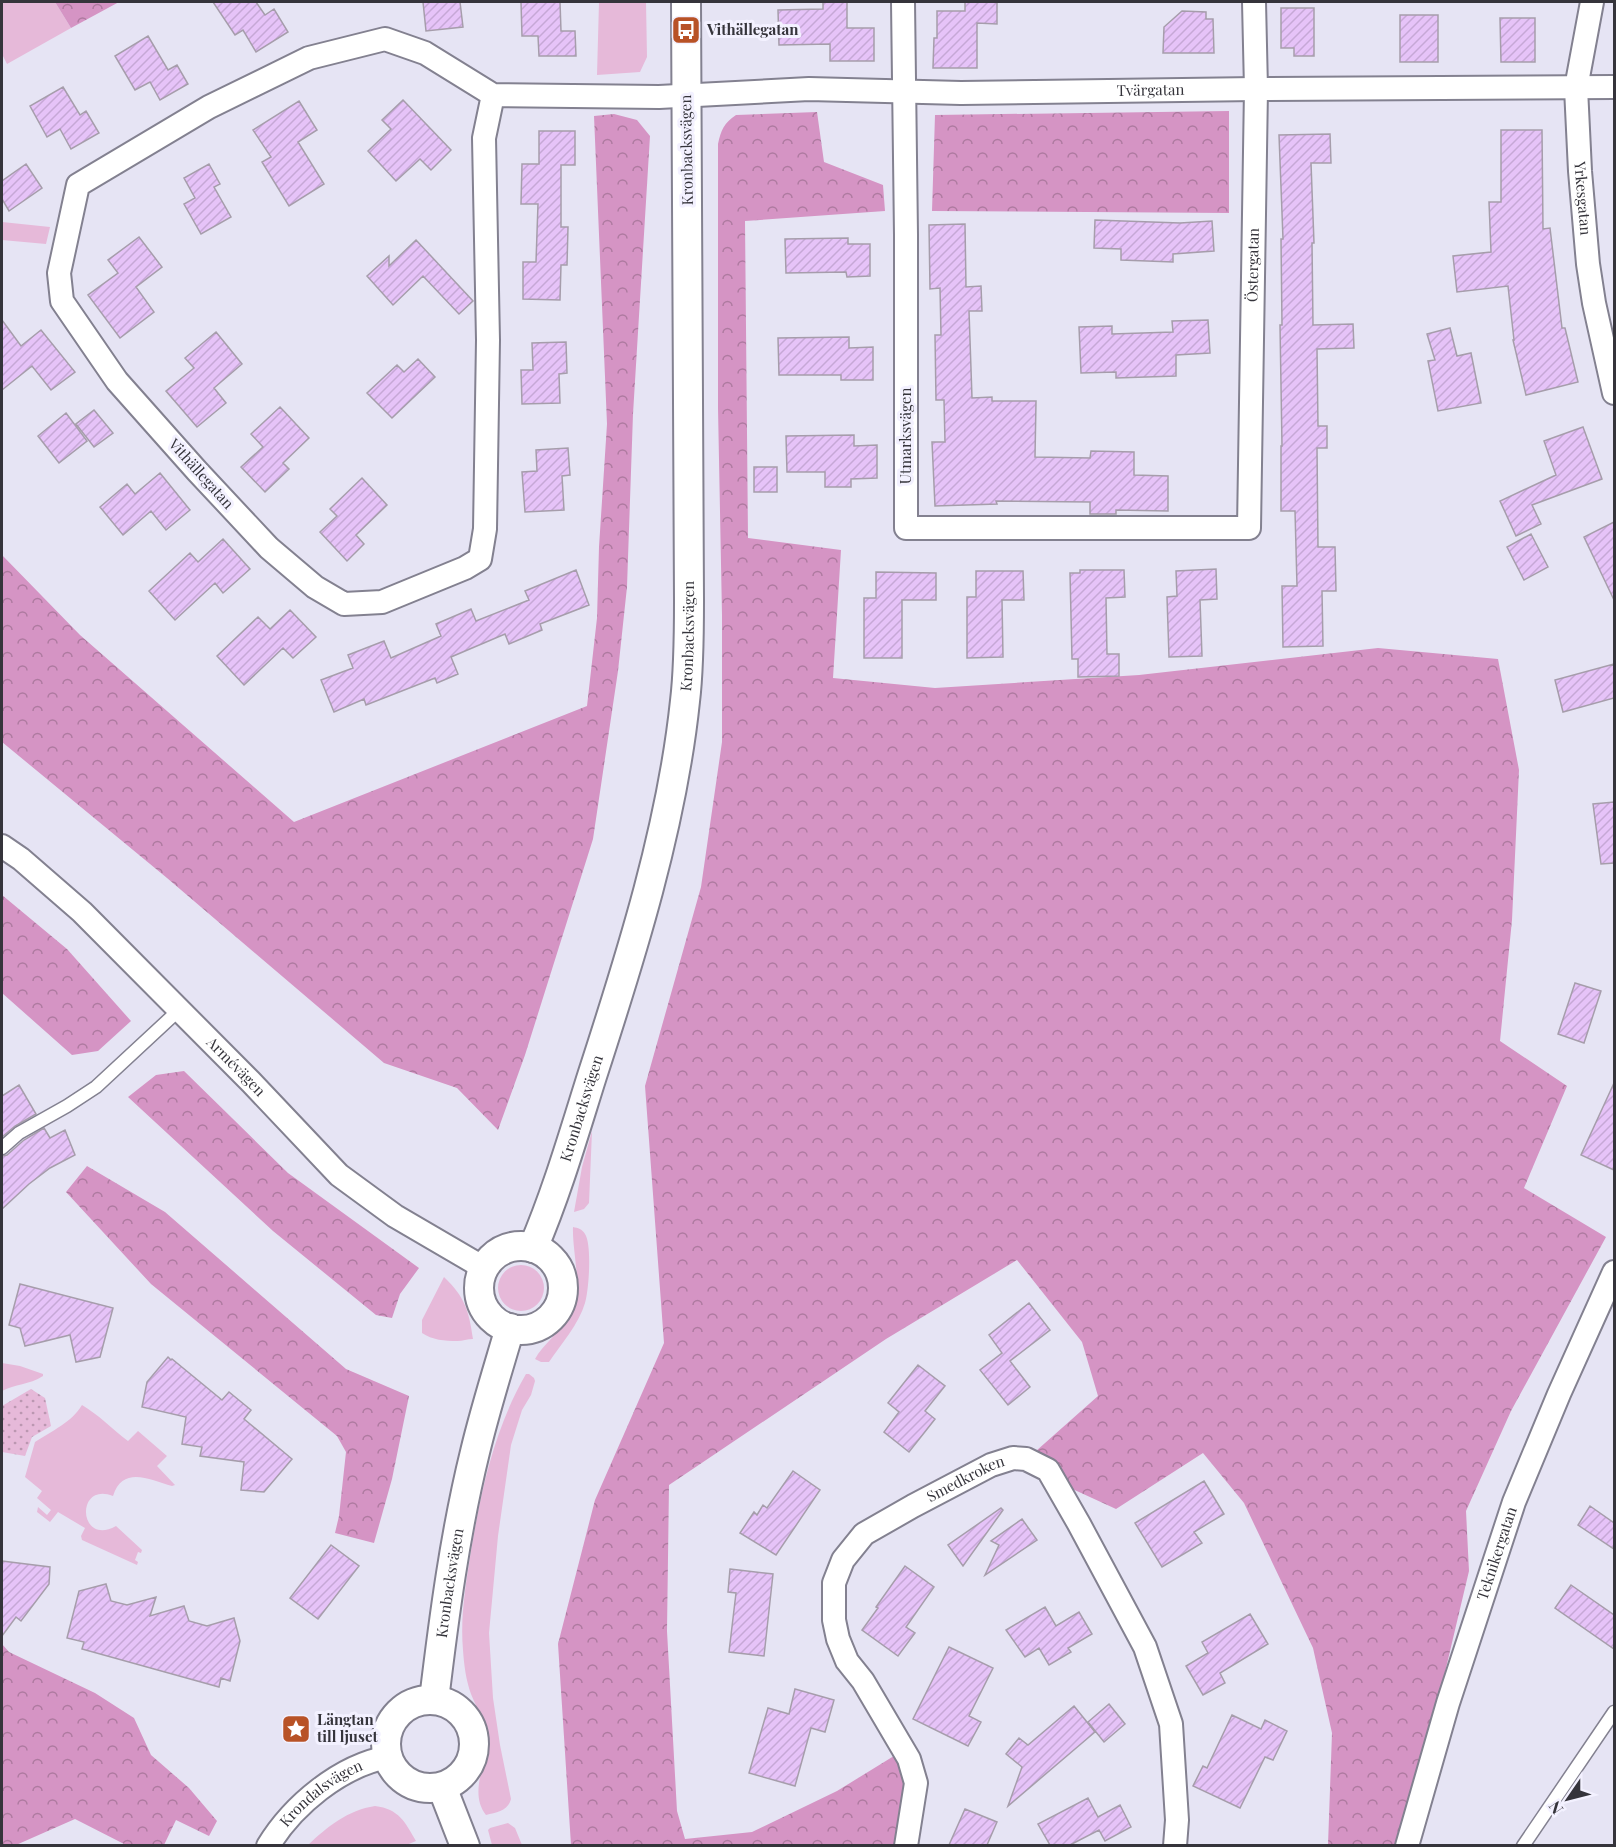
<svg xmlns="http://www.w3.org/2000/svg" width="1616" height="1847" font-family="'Playfair Display',serif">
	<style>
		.grass { fill: #e6b9d9 }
		.forest { fill: url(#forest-crowns) }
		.park { fill: url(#park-dots) }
		.building { fill: url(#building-hatch); stroke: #a69dab; stroke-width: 1.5 }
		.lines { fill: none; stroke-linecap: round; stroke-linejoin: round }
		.service-casing { stroke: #838190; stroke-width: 15 }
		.minor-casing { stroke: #838190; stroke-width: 26 }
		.tertiary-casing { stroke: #838190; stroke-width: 32 }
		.service { stroke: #fff; stroke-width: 12 }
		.minor { stroke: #fff; stroke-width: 22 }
		.tertiary { stroke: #fff; stroke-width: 28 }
		.labels { text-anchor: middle; stroke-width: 6; stroke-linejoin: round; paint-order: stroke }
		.poi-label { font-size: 15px; font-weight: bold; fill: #35343b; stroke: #f3f1ff; text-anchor: start }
		.street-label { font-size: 15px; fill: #35343b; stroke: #f3f1ff }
	</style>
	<defs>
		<pattern id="forest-crowns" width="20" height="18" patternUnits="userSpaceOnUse" patternTransform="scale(1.5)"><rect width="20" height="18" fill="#d594c4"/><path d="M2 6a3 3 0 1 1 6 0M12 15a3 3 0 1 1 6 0" fill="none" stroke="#ae7aa0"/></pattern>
		<pattern id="park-dots" width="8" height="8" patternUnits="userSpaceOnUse" patternTransform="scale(1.5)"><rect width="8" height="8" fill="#e6b9d9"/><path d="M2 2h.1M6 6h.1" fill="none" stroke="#bb97b1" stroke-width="1.8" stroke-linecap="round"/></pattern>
		<pattern id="building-hatch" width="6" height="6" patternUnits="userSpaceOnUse" patternTransform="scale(1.5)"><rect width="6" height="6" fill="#e6c3f8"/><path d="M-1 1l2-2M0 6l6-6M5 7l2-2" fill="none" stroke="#c6a8d6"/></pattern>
	</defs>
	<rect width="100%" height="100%" fill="#e6e4f4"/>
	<path class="grass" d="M 2,2 L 55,2 L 71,28 L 7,64 L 2,54 Z
		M 599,2 L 646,2 L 647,57 L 640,72 L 597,75 Z
		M 2,222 L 50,227 L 46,244 L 2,240 Z
		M 592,1131 L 589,1203 L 584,1209 L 574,1212 L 582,1167 Z
		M 573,1227 C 578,1228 582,1229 585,1234 C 592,1244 589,1290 585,1303 C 579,1324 561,1344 549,1362 L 541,1362 L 535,1359 L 538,1354 C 549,1339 565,1327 573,1310 C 583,1290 572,1251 573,1227 Z
		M498 1288a23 23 0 1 1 46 0a23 23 0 1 1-46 0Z
		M 444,1277 C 465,1297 469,1311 473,1339 C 467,1339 463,1341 457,1341 C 445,1341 432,1340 422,1333 L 422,1320 Z
		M 2,1363 L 20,1366 L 43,1374 L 43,1376 C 29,1385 15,1384 2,1391 Z
		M 526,1374 L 529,1374 L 534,1378 L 535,1381 L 531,1395 L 522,1410 L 511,1445 L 498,1536 L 489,1633 L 493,1698 L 500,1745 L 511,1799 C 508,1811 497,1812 486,1815 C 468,1792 488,1763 486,1737 C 485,1720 477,1709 471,1694 C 466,1680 464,1665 463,1650 C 460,1617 466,1583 471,1551 C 481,1490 495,1427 526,1374 Z
		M 82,1405 C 99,1415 112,1429 128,1441 L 138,1431 L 167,1456 L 157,1466 L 175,1485 L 172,1486 C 150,1480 123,1465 113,1496 C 75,1481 78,1547 116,1526 L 142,1550 L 141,1553 L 138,1552 L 135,1560 L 138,1562 L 137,1565 L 82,1540 L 81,1536 L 85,1528 L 58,1512 L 50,1522 L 37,1512 L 38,1507 L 47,1515 L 51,1510 L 37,1498 L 42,1491 L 25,1477 L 35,1442 C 52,1431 72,1422 82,1405 Z
		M 375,1806 C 399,1809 405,1822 416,1841 L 404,1846 L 308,1845 C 327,1827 348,1810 375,1806 Z
		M 508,1823 L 515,1828 L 522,1845 L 492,1845 L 488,1830 L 490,1828 Z"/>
	<path class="forest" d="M 55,2 L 119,2 L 71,28 Z
		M 1229,111 L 1229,213 L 932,211 L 935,115 Z
		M 817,112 L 824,162 L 883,185 L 885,211 L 745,221 L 748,538 L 841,550 L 833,678 L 935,688 L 1139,675 L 1378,648 L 1498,659 L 1519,770 L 1512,920 L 1500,1041 L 1567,1086 L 1524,1188 L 1606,1237 L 1511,1411 L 1466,1511 L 1469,1571 L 1404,1845 L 1328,1845 L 1332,1733 L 1313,1648 L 1244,1503 L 1203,1453 L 1116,1509 L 1055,1481 L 1027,1459 L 1098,1396 L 1082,1342 L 1017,1260 L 886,1339 L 669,1485 L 667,1631 L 677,1811 L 685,1839 L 752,1832 L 837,1791 L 902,1751 L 913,1783 L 903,1845 L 571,1845 L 558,1644 L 595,1500 L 664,1343 L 645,1086 L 701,887 L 722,742 L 722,615 L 718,408 L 718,144 C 721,130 724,123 736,115 Z
		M 614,114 L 637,120 L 650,136 L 633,414 L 627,587 L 618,671 L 593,839 L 525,1055 L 498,1130 L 457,1088 L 384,1063 L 167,878 L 2,742 L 2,555 L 80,635 L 294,822 L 587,706 L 597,618 L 599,547 L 607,424 L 594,116 Z
		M 2,895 L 67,949 L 131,1021 L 98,1051 L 72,1055 L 2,993 Z
		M 184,1071 L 288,1173 L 419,1268 L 400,1294 L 392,1318 L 376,1315 L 273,1231 L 128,1097 L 156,1075 Z
		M 87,1166 L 165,1212 L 346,1369 L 409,1396 L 392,1479 L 374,1543 L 335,1533 L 339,1516 L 346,1452 L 337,1436 L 151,1284 L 66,1192 Z
		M 2,1644 L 9,1652 L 95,1693 L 134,1718 L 151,1755 L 189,1788 L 217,1821 L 209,1836 L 176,1820 L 164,1845 L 126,1845 L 75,1819 L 16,1845 L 2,1845 Z"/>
	<path class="park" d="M 31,1389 L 45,1398 L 51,1426 L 32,1437 L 25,1456 L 2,1452 L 2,1406 Z"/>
	<path class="building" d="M 213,2 L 256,2 L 265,15 L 274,9 L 288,32 L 256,52 L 243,30 L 235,35 Z
		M 423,2 L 460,2 L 463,27 L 426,31 Z
		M 521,2 L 560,2 L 561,31 L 575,31 L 576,56 L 539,56 L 538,36 L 522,36 Z
		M 823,2 L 847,2 L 847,28 L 874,28 L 874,61 L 830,61 L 830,44 L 779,45 L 778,10 L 823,9 Z
		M 965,2 L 997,2 L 997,24 L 977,23 L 977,68 L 933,68 L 934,38 L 937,38 L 937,11 L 965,11 Z
		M 1281,8 L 1314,8 L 1314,56 L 1294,56 L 1294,48 L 1281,48 Z
		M 1182,11 L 1206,12 L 1206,19 L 1213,19 L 1214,53 L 1163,53 L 1164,27 Z
		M 1400,15 L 1438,15 L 1438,62 L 1400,62 Z
		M 1500,18 L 1535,18 L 1535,62 L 1501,62 Z
		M 148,36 L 168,70 L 177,65 L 188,84 L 160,100 L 150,82 L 135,90 L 115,56 Z
		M 63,87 L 80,115 L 86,111 L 99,133 L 71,149 L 60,129 L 47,137 L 30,106 Z
		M 403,100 L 451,150 L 431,170 L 420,159 L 396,181 L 368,151 L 391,129 L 382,120 Z
		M 299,101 L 317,130 L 298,142 L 324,184 L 289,206 L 262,162 L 271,157 L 253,130 Z
		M 1501,130 L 1542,130 L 1543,229 L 1550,228 L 1562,328 L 1565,328 L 1578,382 L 1526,395 L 1513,340 L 1514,340 L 1508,286 L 1457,292 L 1453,256 L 1491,252 L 1489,202 L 1501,202 Z
		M 539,131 L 575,131 L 575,165 L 561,165 L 561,227 L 568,227 L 567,265 L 561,265 L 560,300 L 523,299 L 523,262 L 536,262 L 538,204 L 521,204 L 522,164 L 539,164 Z
		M 1330,134 L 1331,163 L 1311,163 L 1314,243 L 1312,243 L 1313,325 L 1353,324 L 1354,348 L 1317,349 L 1318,426 L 1327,426 L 1327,448 L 1317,448 L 1318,547 L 1335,547 L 1336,591 L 1322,591 L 1323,646 L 1283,647 L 1282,586 L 1297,586 L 1295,511 L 1281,511 L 1281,446 L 1282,446 L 1280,325 L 1282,325 L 1281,239 L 1283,239 L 1279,135 Z
		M 26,164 L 42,188 L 9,211 L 2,199 L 2,181 Z
		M 209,164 L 220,184 L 214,187 L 231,217 L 201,234 L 184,204 L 195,198 L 184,178 Z
		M 1095,220 L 1180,223 L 1212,221 L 1214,251 L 1173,254 L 1173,262 L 1121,260 L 1121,249 L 1094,248 Z
		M 965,224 L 966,287 L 981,286 L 982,311 L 969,311 L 972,398 L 992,397 L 992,401 L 1036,401 L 1035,457 L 1090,458 L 1091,451 L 1134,452 L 1134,475 L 1168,476 L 1168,511 L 1116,510 L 1116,514 L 1090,514 L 1090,502 L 996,501 L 997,504 L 935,506 L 932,442 L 945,442 L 944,400 L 936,400 L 935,335 L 941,335 L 940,288 L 930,289 L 929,225 Z
		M 139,237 L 162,267 L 136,287 L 154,312 L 120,338 L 88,295 L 118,273 L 108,260 Z
		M 848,238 L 848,244 L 870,244 L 870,276 L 847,277 L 846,272 L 786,273 L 785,239 Z
		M 416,240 L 473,301 L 459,314 L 423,276 L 393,305 L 367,276 L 389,256 L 389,266 Z
		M 2,320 L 21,346 L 41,330 L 75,372 L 51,390 L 32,366 L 2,390 Z
		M 1208,320 L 1210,353 L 1176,355 L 1176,376 L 1116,378 L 1116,372 L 1081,373 L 1079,327 L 1112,326 L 1112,334 L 1173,332 L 1172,321 Z
		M 1450,328 L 1457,356 L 1471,353 L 1481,403 L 1438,411 L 1428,361 L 1435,360 L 1427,334 Z
		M 216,332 L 242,364 L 214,388 L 226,403 L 197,427 L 166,391 L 194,368 L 185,358 Z
		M 849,337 L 849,348 L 873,347 L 873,380 L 841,380 L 841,375 L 779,375 L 778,338 Z
		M 566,342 L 567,373 L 559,374 L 560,403 L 522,404 L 521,370 L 533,370 L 532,343 Z
		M 418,359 L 435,377 L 392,418 L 367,393 L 397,365 L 404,372 Z
		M 280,407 L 309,438 L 283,463 L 289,469 L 265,492 L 241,467 L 263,447 L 251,434 Z
		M 94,410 L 113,433 L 94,447 L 76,424 Z
		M 66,413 L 87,441 L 59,463 L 38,436 Z
		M 1583,427 L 1602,479 L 1532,505 L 1541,524 L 1516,536 L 1500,501 L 1556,475 L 1544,441 Z
		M 854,435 L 854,446 L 877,445 L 877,478 L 851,479 L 851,487 L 825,487 L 825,472 L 787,472 L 786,436 Z
		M 568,448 L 570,475 L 562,476 L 564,510 L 525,512 L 522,472 L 537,471 L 536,450 Z
		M 754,467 L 777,467 L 777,492 L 754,492 Z
		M 160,473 L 190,510 L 166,530 L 151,511 L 123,535 L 100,507 L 127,484 L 135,494 Z
		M 362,478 L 387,505 L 356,535 L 364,544 L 347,561 L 320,532 L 337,516 L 330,509 Z
		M 1614,522 L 1614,600 L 1584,537 Z
		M 1531,534 L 1548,567 L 1524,580 L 1507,547 Z
		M 223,539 L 250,569 L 223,593 L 215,583 L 175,620 L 149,591 L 190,553 L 198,562 Z
		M 1216,569 L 1217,599 L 1200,600 L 1202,656 L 1169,657 L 1167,597 L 1177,596 L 1176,571 Z
		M 576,570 L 589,605 L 540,624 L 542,630 L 509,644 L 505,634 L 451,657 L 458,674 L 437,683 L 435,678 L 366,705 L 364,699 L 334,712 L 321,680 L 353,668 L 348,655 L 384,641 L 391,658 L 441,636 L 436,624 L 471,609 L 476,621 L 529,600 L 525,591 Z
		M 1080,570 L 1124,570 L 1125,597 L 1106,598 L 1107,654 L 1119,654 L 1119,676 L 1078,677 L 1078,659 L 1072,659 L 1070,573 L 1080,573 Z
		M 976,571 L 1023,571 L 1024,600 L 1002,600 L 1003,657 L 967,658 L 967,597 L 976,597 Z
		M 876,572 L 936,573 L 936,600 L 902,600 L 902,658 L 864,658 L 864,598 L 876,598 Z
		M 290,610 L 316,637 L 293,658 L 283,648 L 244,685 L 217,656 L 258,617 L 270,629 Z
		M 1614,664 L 1614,698 L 1563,712 L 1555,680 Z
		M 1614,802 L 1614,863 L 1601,864 L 1593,804 Z
		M 1575,983 L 1601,991 L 1584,1043 L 1558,1034 Z
		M 1614,1083 L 1614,1170 L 1581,1155 Z
		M 19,1085 L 36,1114 L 15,1126 L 2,1137 L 2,1096 Z
		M 44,1128 L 50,1138 L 65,1130 L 75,1155 L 50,1168 L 29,1184 L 2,1209 L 2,1156 L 7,1155 L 24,1140 Z
		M 20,1284 L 113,1308 L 100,1357 L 76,1362 L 70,1335 L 25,1346 L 20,1328 L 9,1325 Z
		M 1029,1303 L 1050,1330 L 1010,1361 L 1030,1387 L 1008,1405 L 980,1370 L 1002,1353 L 989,1335 Z
		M 168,1357 L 171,1360 L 172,1359 L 222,1400 L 229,1392 L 251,1410 L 244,1419 L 292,1459 L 264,1492 L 241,1490 L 244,1462 L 200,1456 L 202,1447 L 182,1444 L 186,1417 L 142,1407 L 147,1382 Z
		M 918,1365 L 945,1386 L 925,1411 L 935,1419 L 909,1452 L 884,1432 L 899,1412 L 888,1403 Z
		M 793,1471 L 820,1490 L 776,1555 L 740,1533 L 754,1512 L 757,1515 L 763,1505 L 767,1508 Z
		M 1204,1481 L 1224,1514 L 1194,1532 L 1202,1543 L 1162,1567 L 1135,1523 Z
		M 1590,1506 L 1614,1523 L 1614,1549 L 1578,1525 Z
		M 1001,1508 L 1003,1510 L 963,1566 L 948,1545 Z
		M 1022,1519 L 1037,1540 L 985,1575 L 999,1545 L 991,1541 Z
		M 331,1545 L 359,1566 L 318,1619 L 290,1598 Z
		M 2,1561 L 50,1567 L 49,1584 L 21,1621 L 16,1617 L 2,1636 Z
		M 905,1566 L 934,1587 L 906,1627 L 915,1633 L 898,1656 L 862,1630 L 878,1608 L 876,1607 Z
		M 730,1569 L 773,1574 L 764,1656 L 729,1652 L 736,1593 L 728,1592 Z
		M 106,1584 L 111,1601 L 127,1605 L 156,1597 L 150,1616 L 184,1606 L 189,1621 L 207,1626 L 234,1618 L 240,1641 L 230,1681 L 221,1678 L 219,1687 L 82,1649 L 84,1642 L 67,1638 L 79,1591 Z
		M 1571,1585 L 1614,1615 L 1614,1649 L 1555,1608 Z
		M 1045,1607 L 1056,1626 L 1079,1612 L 1092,1634 L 1068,1648 L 1071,1652 L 1049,1665 L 1039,1648 L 1025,1657 L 1006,1630 Z
		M 1250,1614 L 1268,1644 L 1220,1673 L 1225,1683 L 1203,1695 L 1186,1666 L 1208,1653 L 1202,1642 Z
		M 949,1647 L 993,1668 L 969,1716 L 981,1722 L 968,1746 L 913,1719 Z
		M 795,1689 L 834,1700 L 825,1732 L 811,1728 L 795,1786 L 749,1773 L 768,1708 L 789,1714 Z
		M 1109,1704 L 1125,1724 L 1104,1742 L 1088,1722 Z
		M 1074,1706 L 1095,1732 L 1008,1806 L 1022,1767 L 1006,1754 L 1019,1738 L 1028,1745 Z
		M 1232,1715 L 1261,1729 L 1265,1720 L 1287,1731 L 1273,1760 L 1265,1757 L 1240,1808 L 1193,1786 L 1203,1766 L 1207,1768 Z
		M 1088,1798 L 1098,1817 L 1120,1805 L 1131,1827 L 1105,1841 L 1099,1830 L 1070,1845 L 1050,1845 L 1038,1824 Z
		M 965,1809 L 997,1822 L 987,1845 L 949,1845 Z"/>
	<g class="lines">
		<g class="service-casing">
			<path id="service" d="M 2,1148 L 19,1133 L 67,1106 L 96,1087 L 179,1010
				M 1523,1846 L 1614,1712"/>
		</g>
		<g class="minor-casing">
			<g id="minor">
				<path id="s1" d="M 903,2 L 906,235 L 906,528 L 1249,528 L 1256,89 L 1254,2"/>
				<path id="s2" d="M 1592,2 L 1576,88 L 1580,171 L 1588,264 L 1594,303 L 1614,393"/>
				<path id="s3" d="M 493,95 L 484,138 L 488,340 L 485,529 L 480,559 L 465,568 L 382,602 L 344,604 L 315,587 L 269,548 L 197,471 L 117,381 L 62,301 L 59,273 L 78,185 L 209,107 L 309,58 L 385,39 L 425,53 L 493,95 L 659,97 L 809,89 L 961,93 L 1256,89 L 1614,87"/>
				<path id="s4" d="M 2,846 L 21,859 L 82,912 L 251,1082 L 339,1175 L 395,1216 L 484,1268"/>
				<path id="s5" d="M 268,1846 C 293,1805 340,1766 388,1757"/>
				<path id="s6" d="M 906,1846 L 916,1783 L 909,1759 L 863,1681 L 847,1661 L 838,1639 L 834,1620 L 834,1583 L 843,1560 L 864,1534 L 913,1506 L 991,1465 L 1013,1458 L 1026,1459 L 1048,1470 L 1079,1524 L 1145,1647 L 1171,1724 L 1177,1820 L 1175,1846"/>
				<path id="s7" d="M 1407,1846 L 1448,1703 L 1514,1502 L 1559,1394 L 1614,1272"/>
			</g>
		</g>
		<g class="tertiary-casing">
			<g id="tertiary">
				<circle cx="521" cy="1288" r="42"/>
				<path id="s8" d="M 533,1248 C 557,1192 574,1133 592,1076 C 631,956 672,826 685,701 C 689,668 689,634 689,601 L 686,2"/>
				<path id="s9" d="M 434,1700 C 444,1617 455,1533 475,1452 C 485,1410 498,1369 510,1328"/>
				<circle cx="430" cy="1744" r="44"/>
				<path d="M 442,1787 L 465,1846"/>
			</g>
		</g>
		<use href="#service" class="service"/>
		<use href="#minor" class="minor"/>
		<use href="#tertiary" class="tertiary"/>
	</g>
	<defs>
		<g id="bus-square" transform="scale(1.5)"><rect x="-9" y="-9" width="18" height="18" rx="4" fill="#b85226" stroke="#f3f1ff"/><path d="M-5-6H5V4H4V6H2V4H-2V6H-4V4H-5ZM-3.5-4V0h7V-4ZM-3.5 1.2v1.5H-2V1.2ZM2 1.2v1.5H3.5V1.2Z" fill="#fff"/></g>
		<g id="sight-square" transform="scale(1.5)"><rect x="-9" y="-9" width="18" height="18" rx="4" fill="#b85226" stroke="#f3f1ff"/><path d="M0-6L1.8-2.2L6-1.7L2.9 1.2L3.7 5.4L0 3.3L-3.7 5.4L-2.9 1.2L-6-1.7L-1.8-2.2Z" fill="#fff"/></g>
	</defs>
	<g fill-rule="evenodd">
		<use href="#bus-square" x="686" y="30"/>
		<use href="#sight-square" x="296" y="1729"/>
	</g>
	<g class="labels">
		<g class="poi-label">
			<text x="707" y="35">Vithällegatan</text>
			<text x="317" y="1725">Längtan<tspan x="317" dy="17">till ljuset</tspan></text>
		</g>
		<g class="street-label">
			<text dy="5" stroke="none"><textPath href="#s3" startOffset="2268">Tvärgatan</textPath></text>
			<text transform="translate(687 150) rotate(-91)" y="5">Kronbacksvägen</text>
			<text dy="5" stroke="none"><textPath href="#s2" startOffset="198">Yrkesgatan</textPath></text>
			<text dy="5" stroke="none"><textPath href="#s1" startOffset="1132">Östergatan</textPath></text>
			<text transform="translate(906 436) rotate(-90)" y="5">Utmarksvägen</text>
			<text transform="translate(201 474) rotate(48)" y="5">Vithällegatan</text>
			<text dy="5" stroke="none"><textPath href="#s8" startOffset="634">Kronbacksvägen</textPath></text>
			<text dy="5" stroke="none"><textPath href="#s4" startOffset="322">Armévägen</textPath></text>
			<text dy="5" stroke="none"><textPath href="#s8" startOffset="148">Kronbacksvägen</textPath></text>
			<text dy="5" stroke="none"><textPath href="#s6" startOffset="459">Smedkroken</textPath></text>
			<text dy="5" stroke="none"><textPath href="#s7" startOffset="306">Teknikergatan</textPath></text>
			<text dy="5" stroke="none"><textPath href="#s9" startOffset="118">Kronbacksvägen</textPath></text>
			<text dy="5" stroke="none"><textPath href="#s5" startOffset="76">Krondalsvägen</textPath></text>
		</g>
	</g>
	<rect width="1616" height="1847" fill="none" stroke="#35343b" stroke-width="6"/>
	<g transform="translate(1568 1799) rotate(235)" stroke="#f3f1ff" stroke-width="4.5" paint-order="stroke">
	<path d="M0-4.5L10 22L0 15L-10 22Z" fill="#35343b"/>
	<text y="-9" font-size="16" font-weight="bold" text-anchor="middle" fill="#35343b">N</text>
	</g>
</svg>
